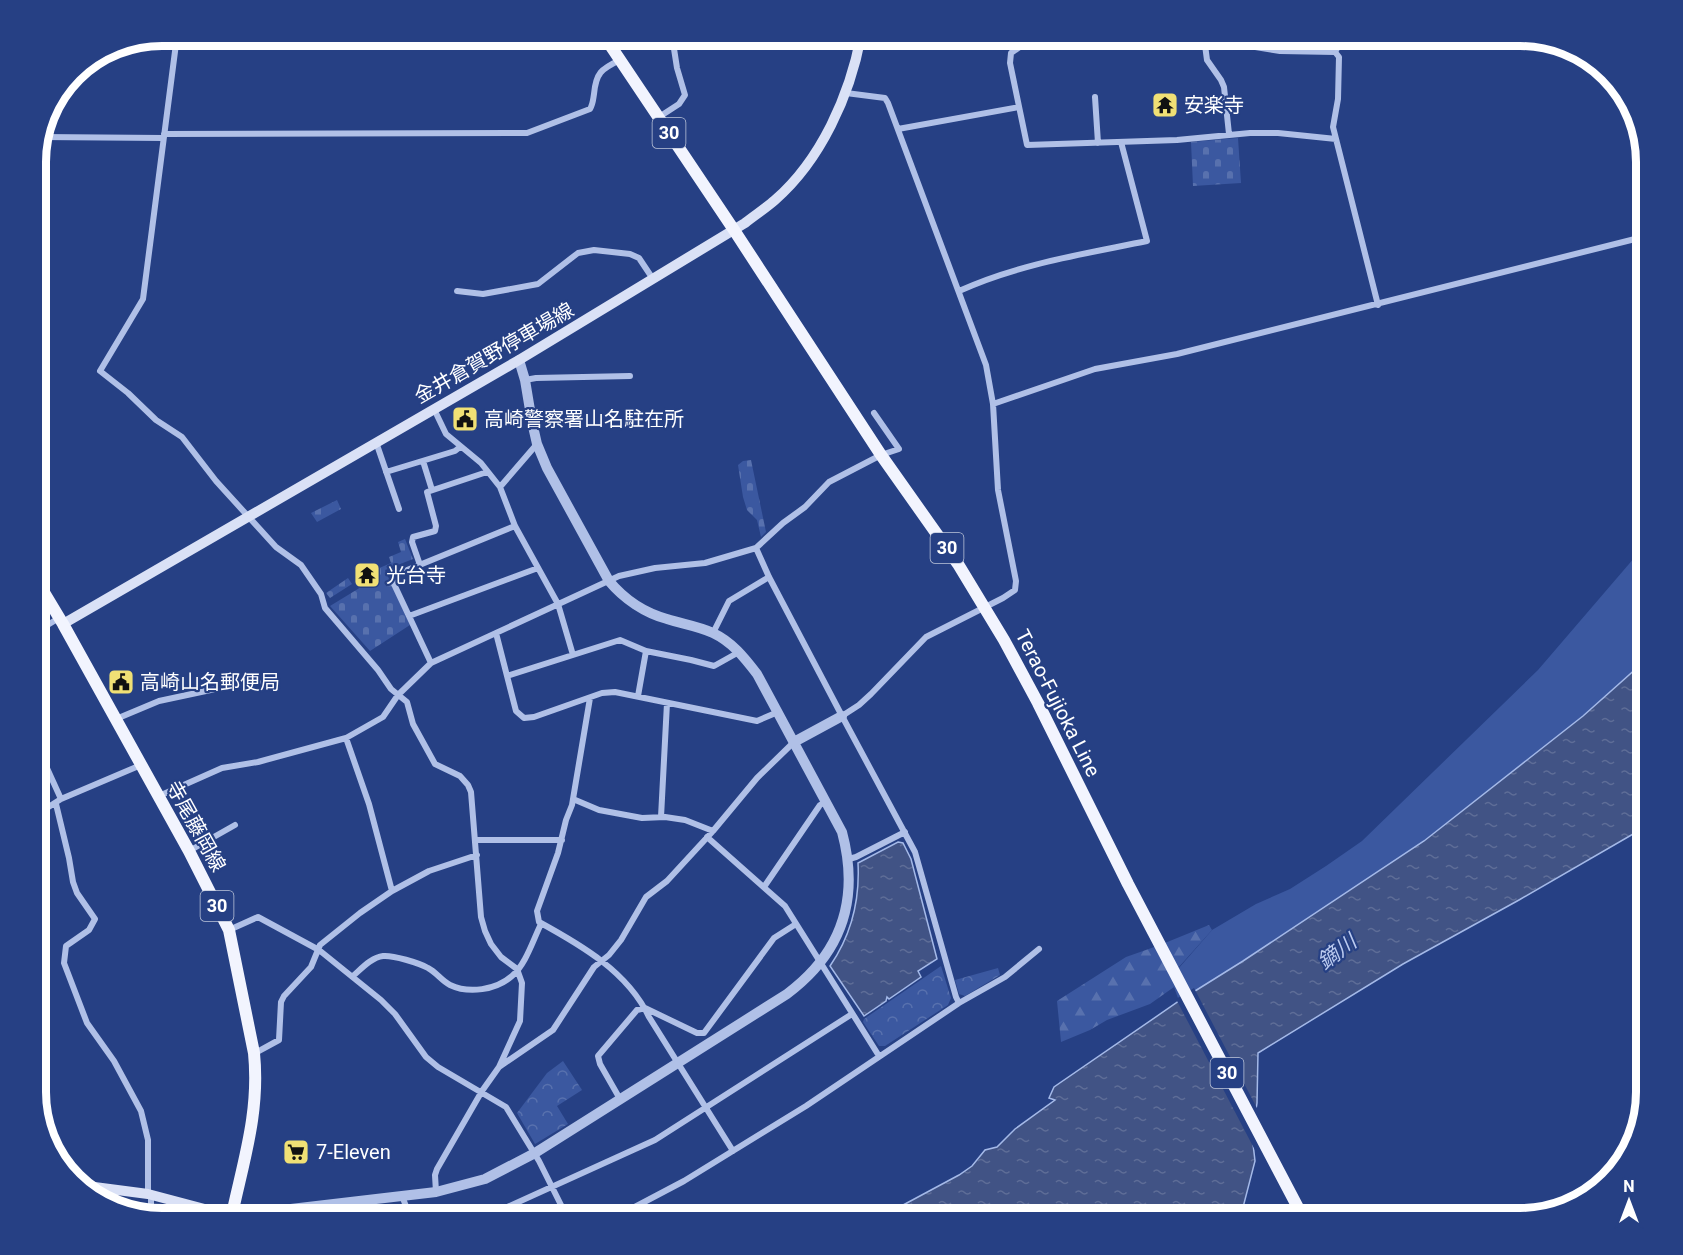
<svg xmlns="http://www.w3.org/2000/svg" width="1683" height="1255" viewBox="0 0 1683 1255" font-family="Roboto,'Noto Sans JP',sans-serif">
  <defs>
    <pattern id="forest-firs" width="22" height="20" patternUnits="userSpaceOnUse" patternTransform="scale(1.5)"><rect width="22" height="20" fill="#3b58a0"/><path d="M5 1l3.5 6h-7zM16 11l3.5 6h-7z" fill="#5871ae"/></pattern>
    <pattern id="cemetery-stones" width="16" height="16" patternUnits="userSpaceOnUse" patternTransform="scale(1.5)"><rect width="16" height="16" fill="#3b58a0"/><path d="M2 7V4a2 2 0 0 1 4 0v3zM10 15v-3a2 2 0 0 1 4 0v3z" fill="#5871ae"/></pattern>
    <pattern id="park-crowns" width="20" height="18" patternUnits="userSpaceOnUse" patternTransform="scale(1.5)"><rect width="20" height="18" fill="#3b58a0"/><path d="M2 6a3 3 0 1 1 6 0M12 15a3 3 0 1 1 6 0" fill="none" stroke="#5871ae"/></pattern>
    <pattern id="water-ripples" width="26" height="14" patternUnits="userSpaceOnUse" patternTransform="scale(1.5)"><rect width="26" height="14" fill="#415385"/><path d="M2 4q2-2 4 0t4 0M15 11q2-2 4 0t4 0" fill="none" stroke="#5e6d97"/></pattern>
  </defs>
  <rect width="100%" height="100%" fill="#264084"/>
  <path fill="#3b58a0" d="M1647 543V659L1583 716 1424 841 1243 961 1179 1001 1174 987 1178 969 1212 930 1256 904 1290 889 1326 866 1362 841 1538 670Z"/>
  <path fill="url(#forest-firs)" d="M1209 925 1212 930 1178 968 1174 987 1150 1004 1107 1020 1090 1030 1061 1042 1057 1001 1126 957 1160 945Z"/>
  <path fill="url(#cemetery-stones)" d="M1238 138 1241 183 1193 186 1191 142Z
    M751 460 766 532 761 537 757 520 747 510 743 497 738 465 743 461Z
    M337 500 341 509 317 522 311 513Z
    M405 539 413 559 385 570 410 625 370 651 330 606 366 584 363 575 391 563 389 557 401 552 398 542Z
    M348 578 352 584 330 598 326 593Z"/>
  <path fill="url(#park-crowns)" d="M941 966 951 998 948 1005 885 1046H879L863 1022 864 1019Z
    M998 968 1000 975 965 996 959 994 955 980Z
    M563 1061 582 1090 557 1106 568 1124 535 1144 517 1113 547 1073Z"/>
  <path fill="url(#water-ripples)" stroke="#a4b9e8" stroke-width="1.5" d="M1647 659V826L1519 900 1403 964 1258 1053 1257 1103 1252 1135 1255 1161 1240 1219H877L959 1175 972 1166 985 1150 997 1147 1015 1129 1055 1100 1049 1098 1054 1087 1179 1001 1243 961 1424 841 1583 716Z
    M898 842 903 843 911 859 937 959 918 971 921 977 889 999 887 997 886 1001 864 1016 830 966C852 934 860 901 858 863Z"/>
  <path fill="#264084" d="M1194 988 1259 1112 1255 1136 1257 1154 1176 999Z"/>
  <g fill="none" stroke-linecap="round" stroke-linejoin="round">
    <path stroke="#b0c0e7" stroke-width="6" d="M177 36 143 299 100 371 128 393 156 420 182 437 216 481 276 547 301 565 321 594 325 608 378 670 391 689 407 702 413 724 435 764 460 776 468 785 471 792 481 917 485 931 491 944 501 957 517 969 522 983 520 1021 499 1067
      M1205 45 1207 60 1221 80 1224 87 1229 134
      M1335 52 1339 57 1338 99 1333 127 1378 305
      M1095 97 1098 143
      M659 117 679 104 685 95 677 68 672 36
      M898 129 1019 107
      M164 134 527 133 590 109C593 104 593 100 594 94 596 73 601 69 620 60
      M41 137 163 138
      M1336 139 1278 133H1250L1177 140 1027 145 1010 63 1011 53 1021 46 1038 41 1243 45 1280 51 1335 52 1344 36
      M457 291 483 294 538 284 578 253 594 250 630 254 639 258 653 279
      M959 291C1018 264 1084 254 1147 241L1121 142
      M525 380 536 378 630 376
      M993 404 1095 369 1177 354 1647 236
      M434 409 446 434 481 463 500 487 515 526 558 604 573 655
      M376 442 399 509
      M423 461 432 490
      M386 472 455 451 460 447
      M500 487 537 444
      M756 548 769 577 842 716 915 852 956 997 959 1003
      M420 565 412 542 413 537 435 531 436 526 427 492 487 472
      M409 616 538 568
      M36 632 59 618
      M496 633 516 711 524 718 534 717 602 693 615 692 757 721 778 712
      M713 633 729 601 769 577
      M431 663 393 582 395 575 515 526
      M507 676 620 640 646 651 691 660 714 666 739 652
      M638 696 646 651
      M590 698 572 805 566 820 558 853 537 911 539 922C581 945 628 972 649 1017L733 1151
      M842 716 859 705 871 694 926 637 1003 598 1015 590 1016 581 998 490 993 404 986 365 888 103 885 98 846 93
      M116 719 159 701 234 685 258 682
      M346 738 369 804 392 891
      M36 744 61 799
      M159 796 222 768 258 762 346 738 383 717 398 695 431 663 619 576 655 568 705 563 756 548 783 523 805 507 829 482 881 455 899 449 874 413
      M573 799 599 810 642 818 665 817 685 820 713 831
      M56 804 69 858 73 882 77 893 95 919 89 930 66 946 64 963 87 1023 114 1061 141 1111 148 1140V1194
      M36 815 61 799 141 765
      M661 817 667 703
      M707 837 785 906 879 1056
      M476 840H562
      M189 851 235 825
      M849 859 856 857 905 832
      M764 887 820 805 827 801
      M229 930 258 917 319 950 381 1000 395 1014 426 1057 438 1067 506 1107 539 1161 568 1219
      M353 976C361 969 372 957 383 956 393 955 419 963 428 968 436 972 442 981 450 985 469 994 496 990 512 976 526 964 533 940 541 924
      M255 1053 279 1040 281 1002 284 996 311 967 320 945 360 913 392 891 429 871 477 855
      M620 1099 600 1064 598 1056 637 1010 645 1008 697 1033H704L774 938 796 924
      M436 1192 435 1175 437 1169 482 1091 499 1067 553 1030 594 967 609 955 621 940 646 897 667 881 713 831 757 778 794 742
      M402 1196 411 1219
      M313 1206 317 1219
      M151 1215V1195
      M481 1219 655 1140 852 1014
      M612 1219 684 1181 806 1106 959 1003 1005 977 1039 949"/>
    <path stroke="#b0c0e7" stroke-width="10" d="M794 742 842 716
      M231 1216 436 1192 485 1179 535 1153 787 994C842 953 860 899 842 832L757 674C744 657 732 642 713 633 698 626 682 624 667 619 645 613 624 599 609 581L547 468 537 444 532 422 525 380 519 360"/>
    <path stroke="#dae1f6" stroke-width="10" d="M63 624 519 360 745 223C755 215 766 208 775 200 821 160 850 95 861 36
      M79 1185 148 1194 231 1216"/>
    <path stroke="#f2f4fe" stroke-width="12" d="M604 36 734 230 881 455 958 564 1004 640 1038 703 1128 884 1304 1219
      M36 579 63 624 189 851 229 930 254 1053C260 1113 243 1162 231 1219"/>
  </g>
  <defs>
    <symbol id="temple-square" viewBox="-11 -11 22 22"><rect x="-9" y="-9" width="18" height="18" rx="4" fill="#f0e075" stroke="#264084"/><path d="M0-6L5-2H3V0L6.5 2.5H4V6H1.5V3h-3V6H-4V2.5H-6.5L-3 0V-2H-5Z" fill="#111"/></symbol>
    <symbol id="civic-square" viewBox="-11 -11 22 22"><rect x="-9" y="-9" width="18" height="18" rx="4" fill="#f0e075" stroke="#264084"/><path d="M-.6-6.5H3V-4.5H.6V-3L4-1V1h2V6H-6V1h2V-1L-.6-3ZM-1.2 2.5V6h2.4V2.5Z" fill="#111"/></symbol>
    <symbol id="supermarket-square" viewBox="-11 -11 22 22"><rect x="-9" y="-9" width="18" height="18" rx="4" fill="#f0e075" stroke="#264084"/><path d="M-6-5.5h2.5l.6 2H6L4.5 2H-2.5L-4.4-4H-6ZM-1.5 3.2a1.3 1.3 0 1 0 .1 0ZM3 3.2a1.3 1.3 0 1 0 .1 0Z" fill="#111"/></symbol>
  </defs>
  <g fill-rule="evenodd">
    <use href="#temple-square" x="1150" y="90" width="30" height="30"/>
    <use href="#civic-square" x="450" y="404" width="30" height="30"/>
    <use href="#temple-square" x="352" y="560" width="30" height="30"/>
    <use href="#civic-square" x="106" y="667" width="30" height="30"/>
    <use href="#supermarket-square" x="281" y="1137" width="30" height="30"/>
  </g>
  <g text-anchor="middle" stroke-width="4.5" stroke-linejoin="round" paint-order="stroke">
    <g fill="#264084" stroke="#bec6da" stroke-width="1.5">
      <rect x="652.5" y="118" width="33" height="30" rx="4.5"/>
      <rect x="930.5" y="533" width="33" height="30" rx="4.5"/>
      <rect x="200.5" y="891" width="33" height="30" rx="4.5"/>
      <rect x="1210.5" y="1058" width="33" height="30" rx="4.5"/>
    </g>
    <g font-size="18" font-weight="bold" fill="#fff">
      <text x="669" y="139">30</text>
      <text x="947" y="554">30</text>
      <text x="217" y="912">30</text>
      <text x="1227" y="1079">30</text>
    </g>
    <g font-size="20" fill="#fff" stroke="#264084" text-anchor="start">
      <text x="1184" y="112">安楽寺</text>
      <text x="484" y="426">高崎警察署山名駐在所</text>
      <text x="386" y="582">光台寺</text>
      <text x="140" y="689">高崎山名郵便局</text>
      <text x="316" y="1159">7-Eleven</text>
    </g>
    <g font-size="20" fill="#fff" stroke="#264084">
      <text transform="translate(494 353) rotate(-30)" y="7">金井倉賀野停車場線</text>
      <text transform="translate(1058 703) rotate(63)" y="7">Terao-Fujioka Line</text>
      <text transform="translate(196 826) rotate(61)" y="7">寺尾藤岡線</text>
    </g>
    <g font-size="21" font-style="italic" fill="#bbcaef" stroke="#264084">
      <text transform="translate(1337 952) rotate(-37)" y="7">鏑川</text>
    </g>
  </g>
  <path d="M0 0H1683V1255H0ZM162 46H1520A116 116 0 0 1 1636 162V1092A116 116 0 0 1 1520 1208H162A116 116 0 0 1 46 1092V162A116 116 0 0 1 162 46Z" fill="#264084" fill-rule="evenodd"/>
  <path fill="none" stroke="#fff" stroke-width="8" d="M162 46H1520A116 116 0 0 1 1636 162V1092A116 116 0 0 1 1520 1208H162A116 116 0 0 1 46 1092V162A116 116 0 0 1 162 46Z"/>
  <g transform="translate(1629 1201)" stroke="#264084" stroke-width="4.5" paint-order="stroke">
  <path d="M0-4.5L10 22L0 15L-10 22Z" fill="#ffffff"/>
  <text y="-9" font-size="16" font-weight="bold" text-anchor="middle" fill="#ffffff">N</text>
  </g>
</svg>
